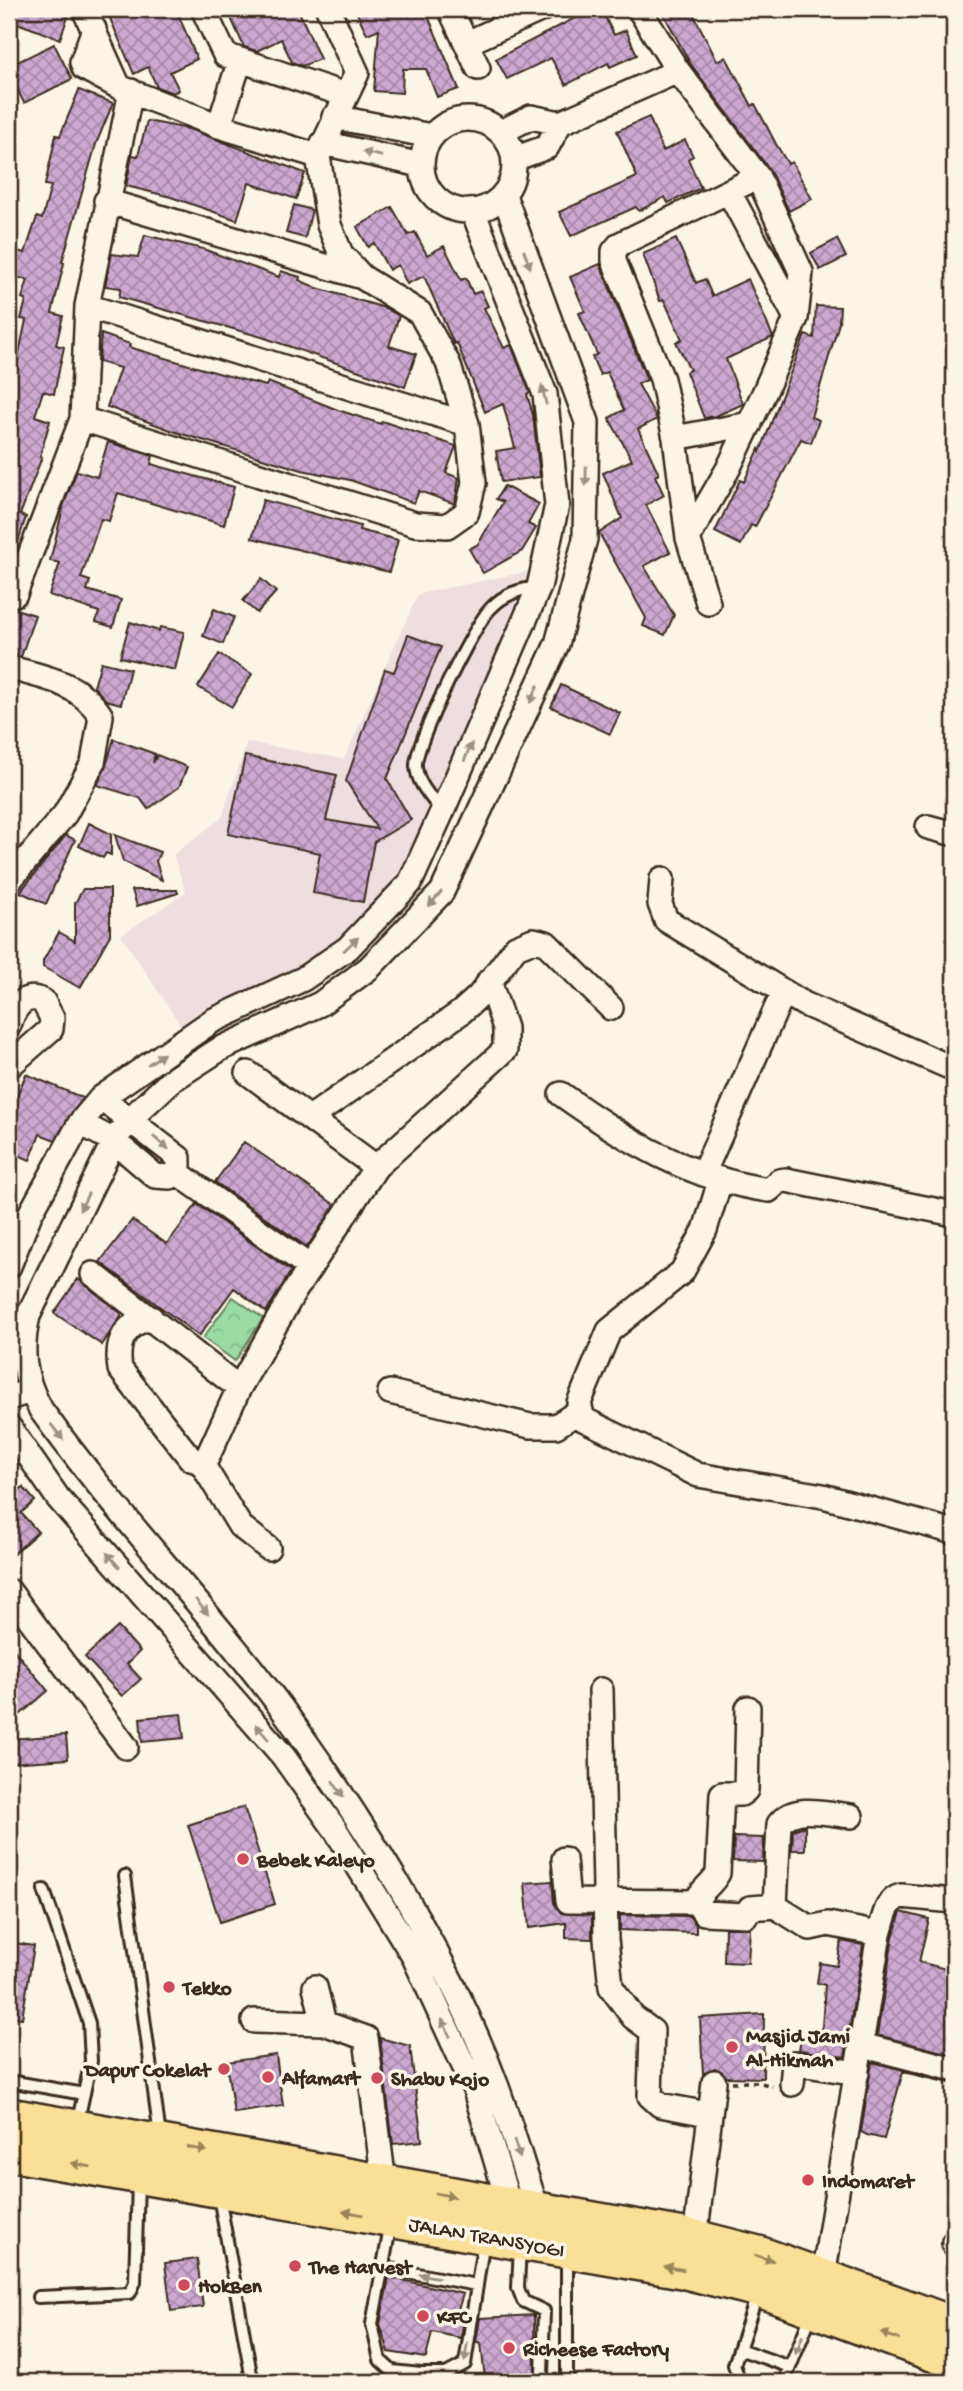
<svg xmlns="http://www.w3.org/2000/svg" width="963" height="2391" viewBox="0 0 963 2391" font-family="'Gochi Hand',sans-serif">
  <defs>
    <pattern id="forest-crowns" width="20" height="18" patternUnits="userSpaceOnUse" patternTransform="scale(1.75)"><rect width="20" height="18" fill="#9adaa4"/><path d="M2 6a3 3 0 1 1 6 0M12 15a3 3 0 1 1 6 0" fill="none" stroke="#86bb8d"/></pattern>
    <pattern id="building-cross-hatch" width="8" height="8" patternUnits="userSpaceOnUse" patternTransform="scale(1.75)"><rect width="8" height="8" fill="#cca8d1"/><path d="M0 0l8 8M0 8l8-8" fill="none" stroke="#a789a9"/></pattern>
  </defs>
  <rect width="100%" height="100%" fill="#fcf5e5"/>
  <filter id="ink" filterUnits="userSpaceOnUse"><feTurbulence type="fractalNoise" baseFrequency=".0143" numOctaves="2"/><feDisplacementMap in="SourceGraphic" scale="14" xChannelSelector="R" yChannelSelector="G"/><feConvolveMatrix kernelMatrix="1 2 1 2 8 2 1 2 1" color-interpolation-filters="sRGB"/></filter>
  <g filter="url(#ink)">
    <path fill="#eededf" d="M535 570 408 881 324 956 181 1026 121 935 186 892 173 855 222 817 247 742 344 759 418 594Z"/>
    <path fill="url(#forest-crowns)" stroke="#6a8261" stroke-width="2" d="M233 1297 263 1318 235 1361 203 1338Z"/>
    <path fill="url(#building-cross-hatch)" stroke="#3b2a1e" stroke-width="2" d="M9 9H70V11L60 39 9 20Z
      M106 9H176L197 59 170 72 179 90 173 93 157 87 148 67 134 74Z
      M227 9H298L320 59 302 66 292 62 281 39 257 51 244 47Z
      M355 9H425L459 89 437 97 426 69H403L402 93 374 91 379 29 367 34Z
      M592 9H601L614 35 626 30 637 55 610 67 608 63 566 85 551 58 507 79 496 59Z
      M661 9H691L717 61 726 57 752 106 755 104 776 144 788 164 792 162 812 199 789 211 769 169 690 63Z
      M54 44 72 79 24 103 9 72V66Z
      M79 90 113 103 96 144 62 262 64 263 52 313 63 316 56 345 64 347 54 394 43 391 35 416 50 421 40 456 42 457 20 515 26 517 12 560 9 559V446L16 427 9 425V400L26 320 21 319 26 300 22 298 28 280 9 275V264L12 250 25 253 37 217 42 219 51 186 45 185 56 135 60 136Z
      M649 117 663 151 685 140 693 156 688 159 701 188 668 203 665 197 639 211 636 207 571 236 559 212 637 177 617 131Z
      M147 121 189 129 305 173 296 199 249 183 237 220 171 197 126 186 132 155 138 156Z
      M294 205 312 210 305 238 286 233Z
      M392 207 408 235 415 232 427 255 444 246 461 280 466 278 473 294 481 291 488 306 484 308 504 348 511 345 530 393 527 394 533 415 540 477 501 482 496 451 515 448 503 404 485 412 457 343 454 344 424 276 407 284 398 265 389 270 374 243 368 247 357 227Z
      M145 235 203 249 279 277 281 271 300 277 299 280 317 288 385 308 399 316 389 346 416 354 405 387 262 337 119 297 121 288 105 286 112 254 138 257Z
      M676 239 696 283 705 279 712 296 748 279 773 337 726 359 743 404 716 416 704 418 686 372 690 370 676 342 682 339 664 300 660 301 643 254Z
      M837 239 846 257 820 270 811 253Z
      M600 264 647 380 638 384 657 419 638 429 659 474 655 476 664 495 646 505 670 552 644 566 674 615 665 635 643 626 646 618 599 533 622 518 603 473 632 460 609 418 624 410 607 372 600 375 592 357 597 354 579 313 585 311 570 277Z
      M816 306 840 307 839 323 811 417 819 420 811 443 801 439 755 527 751 525 741 545 715 532 740 480 744 482 759 449 760 452 805 335 814 338Z
      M101 334 130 344 129 347 189 365 266 386 268 382 338 410 381 424 382 421 456 446 446 473 459 478 455 504 419 491 414 503 350 480 302 470 179 433 107 407 120 368 99 362Z
      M108 442 153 456 151 464 234 487 224 525 118 493 109 521 101 519 81 578 90 581 87 590 121 600 113 627 96 622 99 612 49 595 60 563 50 561 64 504 77 471 97 477Z
      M504 486 539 504 528 524 536 528 522 551 483 573 469 549 478 544 503 502 496 499Z
      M263 500 360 526 359 530 398 540 389 572 252 538Z
      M261 579 276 592 257 613 243 601Z
      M9 607 35 615 21 657 9 654Z
      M214 609 234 617 223 644 203 636Z
      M130 622 159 631 160 627 184 632 175 670 120 657Z
      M408 635 441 647 387 779 411 820 374 842 363 902 313 893 320 853 228 834 245 756 337 775 326 820 377 829 346 781 385 669 394 672Z
      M219 654 252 674 232 707 198 687Z
      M101 662 130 669 121 704 106 700 94 687Z
      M561 685 620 713 610 734 551 707Z
      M114 739 155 754 153 763 157 755 187 767 179 787 148 809 140 798 97 785 105 769Z
      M89 823 111 834V855L106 853 103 858 79 846Z
      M66 835 75 840 46 904 20 892Z
      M115 835 160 852 156 861 162 880 123 861Z
      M83 889H110V935L80 988 43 967V961L59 932 75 941V903Z
      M132 890H177L178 893 137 906Z
      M26 1074 83 1098 55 1140 40 1134 30 1160 9 1151V1115Z
      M244 1142 335 1205 307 1247 215 1182Z
      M197 1204 291 1271 266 1312 234 1288 199 1336 100 1262 132 1220 167 1244Z
      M78 1279 122 1314 102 1345 54 1313Z
      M23 1487 35 1501 21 1513 38 1532 9 1558V1498Z
      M118 1627 140 1651 127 1664 141 1679 122 1696 85 1657Z
      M9 1644 48 1691 9 1724Z
      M181 1714 184 1738 142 1742 140 1718Z
      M66 1735 68 1759 9 1763V1739Z
      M244 1807 275 1904 220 1922 188 1825Z
      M805 1826V1850H792L793 1830Z
      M734 1837 764 1838 763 1862 733 1861Z
      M552 1881 554 1903 561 1913 592 1915V1939L566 1938V1923L529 1928 525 1883Z
      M901 1912 929 1919 919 1962 954 1971V2055L877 2035 893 1937Z
      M620 1915 689 1916 696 1925V1933L620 1930Z
      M725 1928H750L748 1963 724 1962Z
      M841 1941 863 1945 845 2057 799 2050 801 2038 821 2041 825 1985 817 1983 820 1963 837 1966Z
      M9 1942 34 1946 22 2018 9 2016Z
      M764 2014 763 2078 727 2077 715 2068 703 2074 700 2018Z
      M380 2038 410 2046 422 2141 393 2144Z
      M276 2055 283 2106 234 2113 226 2062Z
      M872 2062 954 2083V2084L903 2072 884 2139 867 2135 861 2132Z
      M197 2259 203 2307 171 2311 165 2263Z
      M389 2277 463 2294 458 2310 465 2312 461 2338 432 2332 426 2358 389 2352 380 2324Z
      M534 2315 535 2378 485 2380 481 2343 476 2342 480 2318Z"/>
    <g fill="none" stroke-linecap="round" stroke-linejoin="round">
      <defs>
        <path id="service" d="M442 812C432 798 417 784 416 766 414 746 474 624 491 608 504 594 520 589 539 587
          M125 1876 160 2136
          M44 1890 89 2023 91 2061 77 2125
          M9 2081 84 2094
          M219 2196 251 2374 258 2382
          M391 2223 372 2324 380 2360 392 2371 421 2374H446L465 2364 484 2239
          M520 2245 518 2288 523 2301 544 2311 542 2375
          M381 2267 476 2285
          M38 2297 130 2293 135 2282 138 2181
          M739 2349 790 2367
          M567 2382V2256
          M735 2382 737 2373 734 2365 758 2292
          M784 2382 812 2313"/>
        <path id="minor" d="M84 9 119 87 219 126 318 156
          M203 9 225 55 346 95
          M450 9 478 68
          M639 9 678 71 758 177 801 272 796 318 765 391 728 469 688 538
          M94 29 82 62 84 68 119 87
          M467 43 542 9
          M334 117 431 136
          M422 165a46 46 0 1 1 92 0a46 46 0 1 1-92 0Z
          M219 126 240 60
          M501 132 531 117 560 123 678 71
          M323 143 421 165
          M514 159 547 147 560 123
          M729 192 796 318
          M504 195 587 422 585 539 557 644 442 892 369 968 320 1004 220 1049 172 1080 130 1119 114 1141 28 1316C20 1351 23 1378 41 1410 120 1520 217 1617 296 1728 372 1835 451 1962 497 2087 512 2128 524 2171 538 2212
          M106 201 362 277
          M87 306 467 424
          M82 419 415 524 447 526 467 512 474 483 467 424 448 363 420 313 362 277 341 254 329 225 318 156 357 73 328 9
          M675 438 750 424
          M15 594 82 419 87 306 131 91
          M708 603 688 538 675 438 662 379 614 261V251L620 244 758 177
          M9 668C45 677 80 683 101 716L93 763 65 814 9 881
          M928 827 954 834
          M662 879 660 904 666 920 804 1004 954 1069
          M9 1025C14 1009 23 992 43 1001L52 1018 51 1029 9 1066
          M248 1073 376 1167
          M561 1094C625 1140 690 1179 769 1190L779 1181 786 1180 954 1214
          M101 1098 179 1158V1174
          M310 1118 460 1013 479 996 516 947 533 940 546 943 611 1008
          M80 1123 114 1141 155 1176 170 1177 179 1174
          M179 1174 310 1267
          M703 1174 783 993
          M720 1181 705 1230 682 1272 609 1331 579 1403 583 1419 698 1475 823 1496 954 1532
          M9 1266 30 1214 80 1123 101 1098 212 1021 303 979 348 948 410 883 442 812 539 587 557 505 545 394 473 211
          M93 1274 239 1388
          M151 1318C123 1324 116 1343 120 1369L191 1459 201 1462 240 1526 268 1548
          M390 1392 530 1426H556L578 1412
          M9 1398 30 1391
          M9 1427 58 1498 283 1756 335 1829 414 1957 475 2090 510 2208
          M201 1462 207 1458 239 1388 294 1292 376 1167 505 1050V1028L489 981
          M9 1591 126 1747
          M601 1690 606 1939 611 1987 633 2017 652 2031 650 2096 660 2105 708 2114
          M564 1859 568 1901 696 1902
          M696 1902C701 1889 712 1885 718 1873L722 1794H741L746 1790 748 1708
          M696 1902 704 1913 746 1915 750 1908 775 1906
          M775 1906 779 1824C796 1803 827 1814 851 1816
          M775 1906 810 1928 828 1924 879 1934
          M315 1987 324 2023
          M254 2021 324 2023 366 2038 384 2184
          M861 2045 954 2069
          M792 2084 794 2063 857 2073
          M695 2239 714 2082
          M954 2245V2242
          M823 2277 879 1934C884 1920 885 1900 901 1896L954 1901"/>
        <path id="trunk" d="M9 2117 695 2239 758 2255 954 2326
          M9 2152 682 2269 759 2288 954 2360"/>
      </defs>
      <use href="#service" stroke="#3b2a1e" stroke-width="16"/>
      <use href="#minor" stroke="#3b2a1e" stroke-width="28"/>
      <use href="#trunk" stroke="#3b2a1e" stroke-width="42"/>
      <path stroke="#3b2a1e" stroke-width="3.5" stroke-dasharray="5 5" stroke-linecap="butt" d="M732 2082H758L772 2086"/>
      <use href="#service" stroke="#fcf5e5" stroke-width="10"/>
      <use href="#minor" stroke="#fcf5e5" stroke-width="23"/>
      <use href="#trunk" stroke="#fadf96" stroke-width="37"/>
    </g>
    <defs><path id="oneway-solid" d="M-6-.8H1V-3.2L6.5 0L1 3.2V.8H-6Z" transform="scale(1.75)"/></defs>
    <g fill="#9c9082">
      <use href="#oneway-solid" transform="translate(372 154) rotate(-167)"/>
      <use href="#oneway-solid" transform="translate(527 259) rotate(70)"/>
      <use href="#oneway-solid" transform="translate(544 395) rotate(-103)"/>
      <use href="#oneway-solid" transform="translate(586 476) rotate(91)"/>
      <use href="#oneway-solid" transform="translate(534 694) rotate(115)"/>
      <use href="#oneway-solid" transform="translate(468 752) rotate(-67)"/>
      <use href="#oneway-solid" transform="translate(435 899) rotate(131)"/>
      <use href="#oneway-solid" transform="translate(351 944) rotate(-43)"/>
      <use href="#oneway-solid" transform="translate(156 1059) rotate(-34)"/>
      <use href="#oneway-solid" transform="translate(161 1143) rotate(39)"/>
      <use href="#oneway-solid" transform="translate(84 1202) rotate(116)"/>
      <use href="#oneway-solid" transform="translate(57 1432) rotate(52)"/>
      <use href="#oneway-solid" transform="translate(113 1560) rotate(-131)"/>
      <use href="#oneway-solid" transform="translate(202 1607) rotate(50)"/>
      <use href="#oneway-solid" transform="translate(262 1732) rotate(-130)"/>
      <use href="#oneway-solid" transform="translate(338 1789) rotate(56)"/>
      <use href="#oneway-solid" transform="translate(446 2028) rotate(-115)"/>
      <use href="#oneway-solid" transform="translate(517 2149) rotate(72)"/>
      <use href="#oneway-solid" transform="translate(429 2276) rotate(-170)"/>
      <use href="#oneway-solid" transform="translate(799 2345) rotate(111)"/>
      <use href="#oneway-solid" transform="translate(466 2352) rotate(99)"/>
    </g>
    <g fill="#9a845a">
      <use href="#oneway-solid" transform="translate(197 2149) rotate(10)"/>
      <use href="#oneway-solid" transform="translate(81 2165) rotate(-170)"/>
      <use href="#oneway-solid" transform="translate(445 2195) rotate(11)"/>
      <use href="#oneway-solid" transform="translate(353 2213) rotate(-170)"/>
      <use href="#oneway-solid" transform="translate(764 2258) rotate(18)"/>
      <use href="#oneway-solid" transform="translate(674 2268) rotate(-170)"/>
      <use href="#oneway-solid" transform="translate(890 2336) rotate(-159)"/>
    </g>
  </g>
  <g fill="#d1495b" stroke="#fcf5e5" stroke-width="2.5">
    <circle cx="243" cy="1859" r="7"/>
    <circle cx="169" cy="1987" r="7"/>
    <circle cx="732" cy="2047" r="7"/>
    <circle cx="224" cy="2069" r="7"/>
    <circle cx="268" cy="2077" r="7"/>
    <circle cx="377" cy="2078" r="7"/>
    <circle cx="808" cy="2180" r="7"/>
    <circle cx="295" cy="2266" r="7"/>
    <circle cx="184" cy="2285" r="7"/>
    <circle cx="423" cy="2316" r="7"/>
    <circle cx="509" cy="2348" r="7"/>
  </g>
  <g text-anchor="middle" stroke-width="7" stroke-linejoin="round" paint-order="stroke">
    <g font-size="21" font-weight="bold" fill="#3b2a1e" stroke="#fcf5e5" text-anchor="start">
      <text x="257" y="1866">Bebek Kaleyo</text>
      <text x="183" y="1994">Tekko</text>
      <text x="746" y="2042">Masjid Jami<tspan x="746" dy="24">Al-Hikmah</tspan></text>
      <text x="210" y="2076" text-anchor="end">Dapur Cokelat</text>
      <text x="282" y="2084">Alfamart</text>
      <text x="391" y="2085">Shabu Kojo</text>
      <text x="822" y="2187">Indomaret</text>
      <text x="309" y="2273">The Harvest</text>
      <text x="198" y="2292">HokBen</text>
      <text x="437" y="2323">KFC</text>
      <text x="523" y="2355">Richeese Factory</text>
    </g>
    <g font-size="21" fill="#3b2a1e" stroke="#fcf5e5">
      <text transform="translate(487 2236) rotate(10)" y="7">JALAN TRANSYOGI</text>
    </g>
  </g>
  <rect width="963" height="2391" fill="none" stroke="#fcf5e5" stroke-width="35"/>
  <rect x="18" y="18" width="928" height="2356" fill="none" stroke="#3b2a1e" stroke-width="2.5" filter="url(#ink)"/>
</svg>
